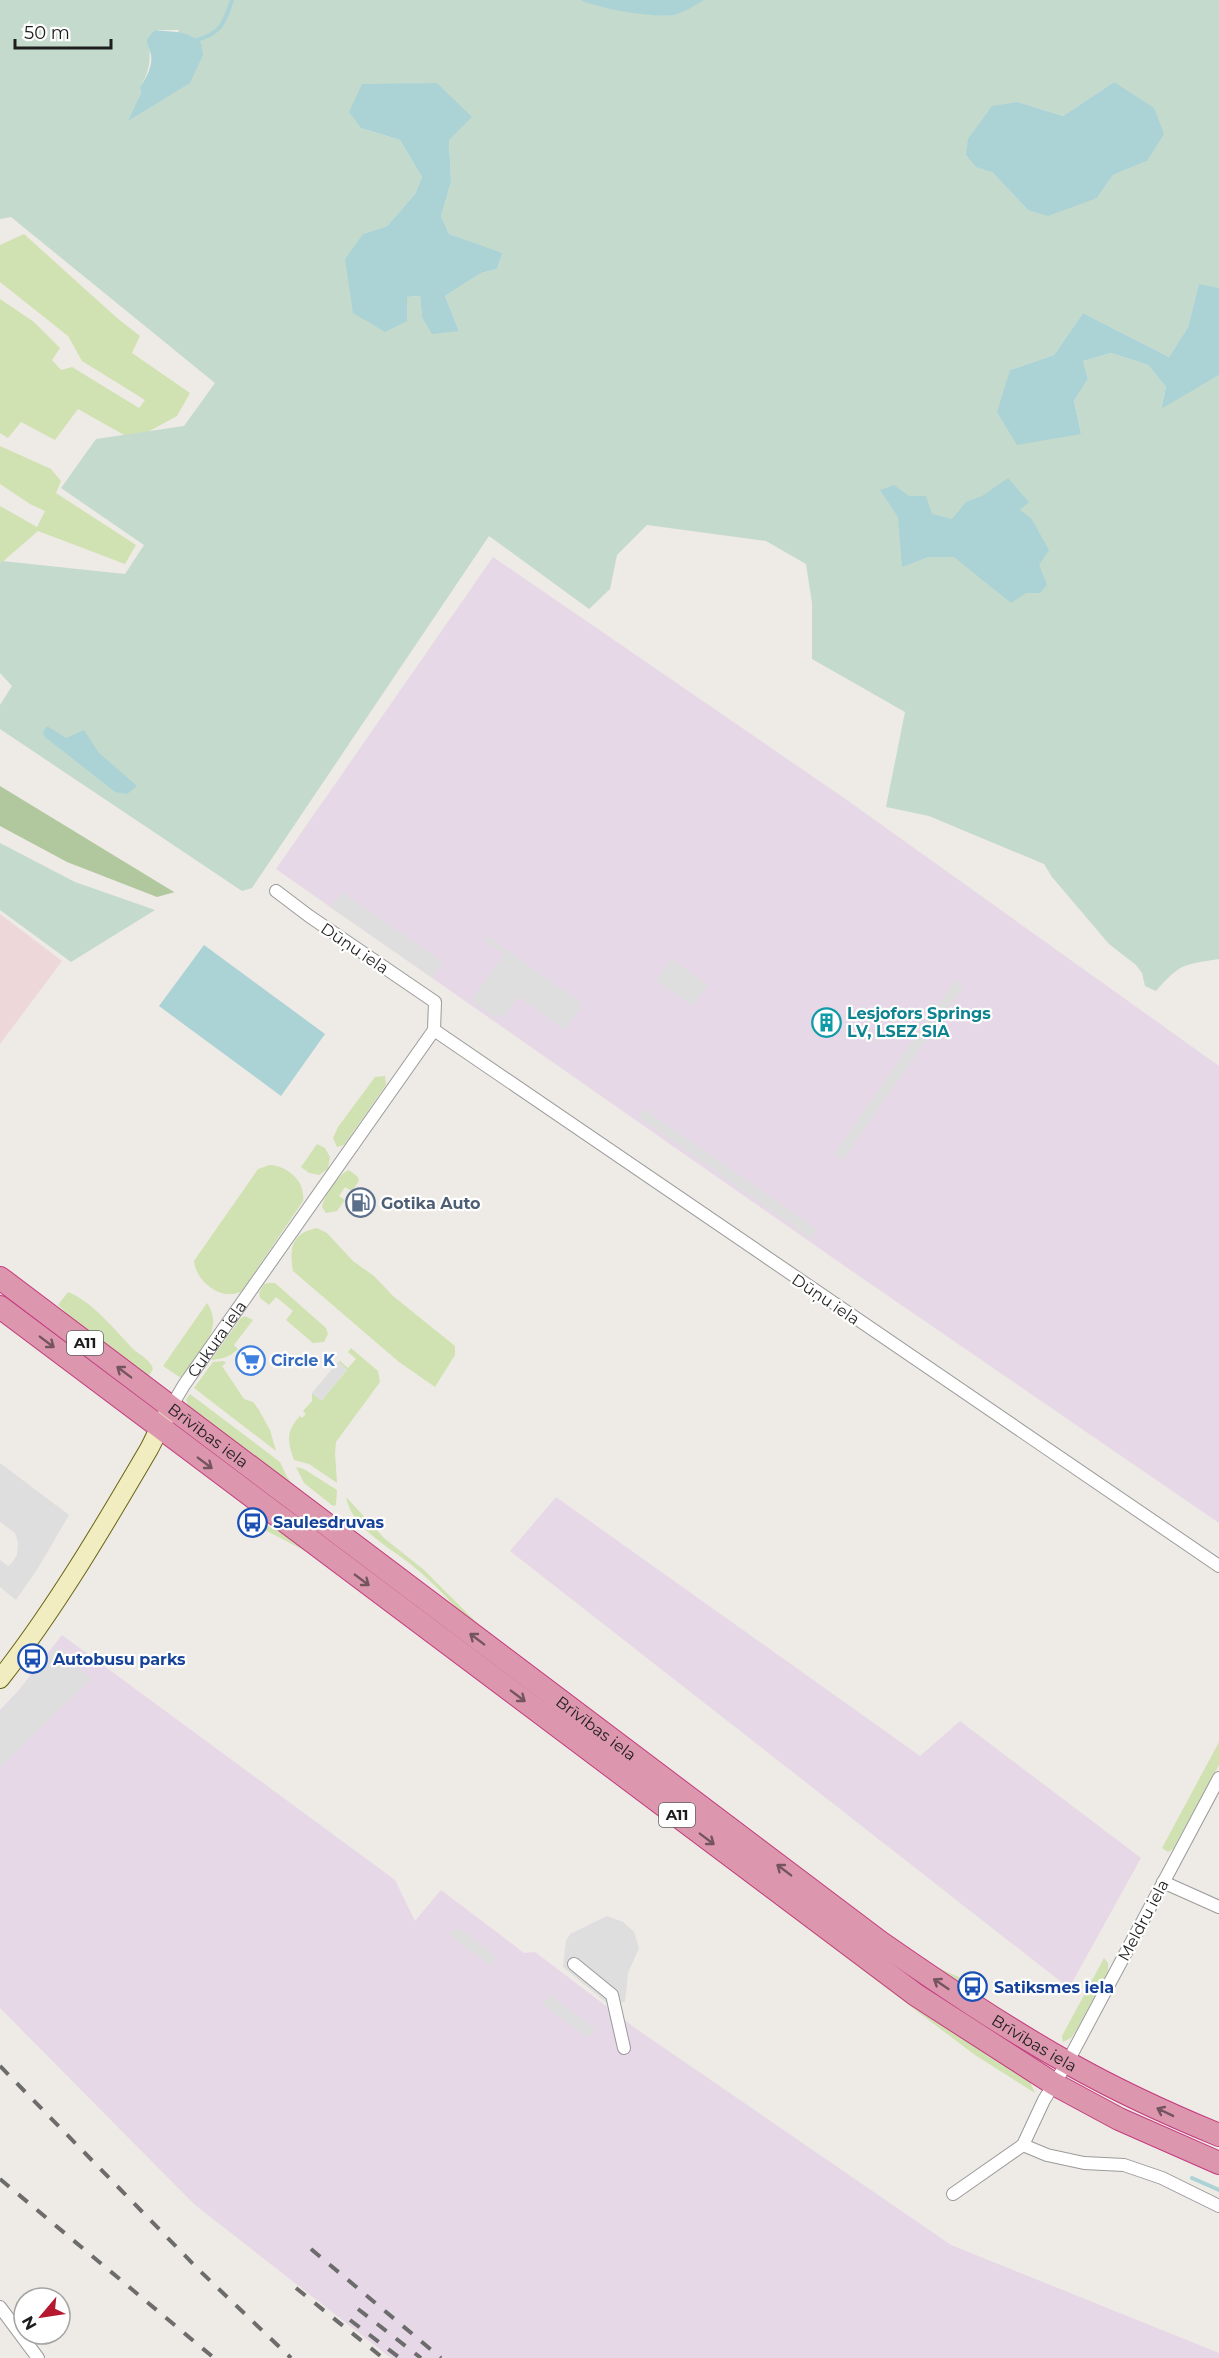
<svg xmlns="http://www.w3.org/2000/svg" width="1219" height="2358" viewBox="0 0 1219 2358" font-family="Montserrat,sans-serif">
  <rect width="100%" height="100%" fill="#eeeae5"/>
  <path fill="#edd7d9" d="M0 914 62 961 0 1044Z"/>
  <path fill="#e6d8e6" d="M493 557 844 798 1219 1066V1523L859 1276 276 869Z
    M556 1497 920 1756 960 1721 1141 1858 1069 1988 510 1551Z
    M62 1635 395 1880 415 1921 441 1890 524 1953 535 1952 635 2028 951 2245 1219 2353V2358H391L195 2205 0 2008V1710L18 1691Z"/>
  <path fill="#d0e2b2" d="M24 234 117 318 140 336 132 353 190 393 177 416 133 440 78 409 55 440 21 422 8 438 0 433V299L34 322 60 348 52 360 61 370 72 367 139 408 145 400 82 361 68 336 0 282V245Z
    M0 446 51 469 61 481 56 493 136 545 125 564 38 531 0 564V506L37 527 45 511 30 504 0 484Z
    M385 1076 386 1085 344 1145 337 1147 333 1138 338 1127 375 1077Z
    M317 1144 325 1148 330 1157 328 1169 319 1175 309 1173 301 1167Z
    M270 1165C288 1166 306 1182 303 1201L242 1291C222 1302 196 1282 194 1261L258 1169Z
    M349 1170 358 1177 359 1181 352 1191 345 1187 339 1196 345 1200 337 1211 326 1213 322 1207C324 1196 338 1174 349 1170Z
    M317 1228 327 1233 353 1261 374 1276 393 1296 455 1346V1355L435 1387 399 1362 293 1271C289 1248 292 1233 317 1228Z
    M269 1283H275L326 1328 328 1334 324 1342 313 1343 286 1320 293 1311 276 1297 269 1305 260 1298 259 1293 264 1284Z
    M68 1292C93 1302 115 1330 133 1349 140 1355 151 1360 153 1369L147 1379 100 1345 58 1305Z
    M207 1303C226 1329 196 1357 181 1378L163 1366Z
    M245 1316 253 1320 234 1345 238 1349C230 1357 222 1359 211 1360L241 1318Z
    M351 1348 378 1371 380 1382 336 1442 335 1453 337 1483 309 1464 294 1460C287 1441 286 1431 300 1416L302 1418 306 1414 303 1411 312 1401V1393L322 1400 347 1370 338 1362 340 1361 348 1368 356 1359 348 1352Z
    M224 1361 226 1363 222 1366 244 1399 253 1402 259 1410 270 1430 276 1451 194 1388 213 1362Z
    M190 1394 280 1462 287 1477 294 1486 188 1406 186 1399Z
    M296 1467 304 1469 337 1490 336 1505 333 1506 304 1483Z
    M346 1497 384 1538 424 1570 488 1634 877 1927 932 1965 972 1983 970 1987 942 1975 472 1625C455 1607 439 1588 420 1572 395 1549 353 1532 346 1497Z
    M267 1526 293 1538 1029 2080 1035 2093 975 2055 313 1555 265 1530Z
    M1219 1742V1765L1173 1849 1168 1852 1162 1848Z
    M1104 1958 1108 1963V1971L1076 2031 1071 2038 1063 2042 1062 2036Z"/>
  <path fill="#b1c89f" d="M0 786 174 892H175L157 897 67 862 0 826Z"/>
  <path fill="#c4dacd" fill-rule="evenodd" d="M0 0H1219V288L1199 285 1188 327 1169 357 1083 313 1054 355 1010 370 1081 434 1074 401 1088 379 1083 361 1111 353 1148 365 1166 387 1161 408 1219 375V959C1182 965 1181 963 1156 991L1145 986 1142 973 1136 965 1109 944 1052 877 1044 864 929 816 886 807 905 712 812 659V603L806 564 766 541 647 525 617 555 610 589 589 609 489 536 252 888 242 891 0 729V705L12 686 0 673V564L2 561 125 574 144 545 61 488 96 439 184 426 215 383 11 217 0 219ZM155 30H179L129 120 141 93 140 87C151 70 151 56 148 37ZM1114 82 1147 161 1113 175 1097 198 1028 210 992 172 1018 102 1063 116ZM361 128 449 140 451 182 441 216 449 234 501 254 497 269 481 273 445 296 459 331 422 317 420 296 407 297 363 234 387 226 415 194 422 177 400 140Z
    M0 843 75 882 155 910 71 962 0 910Z"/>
  <path fill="#dedede" d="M341 892 443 962 433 978 330 907Z
    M487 936 583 1004 565 1030 518 997 503 1019 498 1015 495 1018 471 1000 504 954 484 940Z
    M671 959 708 985 693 1006 656 981Z
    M955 980 964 986 843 1160 834 1154Z
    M644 1109 817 1229 811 1239 638 1117Z
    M338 1362 347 1370 321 1401 312 1393Z
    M0 1463 69 1515 38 1568 16 1600 0 1587V1560L8 1566 11 1564 17 1555 18 1542 15 1533 0 1522Z
    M56 1647 91 1679 0 1767V1713Z
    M607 1916 623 1922 634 1932 639 1948 628 1973 625 2002 607 2003 563 1967 566 1941 570 1934Z
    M460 1929 497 1957 491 1966 449 1935 452 1930Z
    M550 1995 595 2029 588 2038 542 2004Z"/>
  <path fill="#abd3d6" d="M581 0H704C695 5 683 13 674 15 653 18 599 9 581 0Z
    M155 30C175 33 185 29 201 43L203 55 190 83 128 121 141 93 140 87C146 78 153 67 151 55 148 41 142 42 155 30Z
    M1114 82 1154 108 1164 134 1147 161 1113 175 1097 198 1048 216 1028 210 992 172 976 167 966 155 968 139 992 106 1018 102 1063 116Z
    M437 83 472 117 449 140 451 182 441 216 449 234 502 253 497 269 481 273 445 296 459 331 432 334 422 317 420 296 407 297V321L385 332 353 313 345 259 363 234 387 226 415 194 422 177 400 140 361 128 349 112 362 84Z
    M1199 284 1219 288V375L1161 409 1166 387 1148 365 1111 353 1083 361 1088 379 1074 401 1081 434 1017 445 997 412 1010 370 1054 355 1083 313 1169 357 1188 327Z
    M1008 478 1029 502 1020 510 1031 518 1049 550 1039 565 1047 585 1040 593H1026L1011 603 954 557H928L902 567 898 517 880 490 894 485 909 496H926L932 514 952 519 966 502 982 496Z
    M47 726 66 738 84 730 99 753 137 786 127 794 115 792 45 737 43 732Z
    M204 945 325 1034 281 1096 159 1006Z"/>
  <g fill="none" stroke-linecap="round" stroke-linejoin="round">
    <path stroke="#abd3d6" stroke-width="4" d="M197 40C222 33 224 23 232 0
      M1192 2178 1219 2190"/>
    <defs>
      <g id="street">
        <path d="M434 1030 1219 1566"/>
        <path id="s1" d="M171 1407 184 1385 434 1030 435 1002 309 916 276 891"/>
        <path d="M1163 1882 1219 1907"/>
        <path d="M574 1964 612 1995 624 2048"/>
        <path d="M1023 2145 1047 2155 1084 2163 1124 2165 1162 2178 1219 2206"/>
        <path d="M953 2194 1023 2145 1044 2100 1067 2063 1219 1778"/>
        <path d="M0 2307 38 2358"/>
      </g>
      <path id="secondary" d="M0 1679C55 1609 104 1526 149 1449 155 1438 159 1427 166 1416"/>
      <g id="highway">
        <path id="s2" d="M0 1278 880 1942C942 1985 1004 2027 1070 2064 1118 2091 1168 2114 1219 2135"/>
        <path d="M0 1307 916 1995 1054 2084 1119 2119 1219 2163"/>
      </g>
    </defs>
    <use href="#street" stroke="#9b9b9b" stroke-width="14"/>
    <use href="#secondary" stroke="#686412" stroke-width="20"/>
    <use href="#highway" stroke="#c43a7e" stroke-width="24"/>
    <use href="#street" stroke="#fff" stroke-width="12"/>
    <use href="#secondary" stroke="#f2edc0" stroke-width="18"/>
    <use href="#highway" stroke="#dc97ae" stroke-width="22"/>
    <path stroke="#6c6c6c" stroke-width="4" stroke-dasharray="12 12" stroke-linecap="butt" d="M0 2066 200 2271 291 2358
      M0 2179 214 2358
      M311 2249 441 2358
      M296 2288 383 2358
      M358 2309 421 2358
      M350 2320 400 2358"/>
  </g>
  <defs><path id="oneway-shaft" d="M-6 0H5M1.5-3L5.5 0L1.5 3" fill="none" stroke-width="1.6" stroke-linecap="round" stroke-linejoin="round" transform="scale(1.5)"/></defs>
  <g stroke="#73545f">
    <use href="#oneway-shaft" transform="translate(47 1342) rotate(37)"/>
    <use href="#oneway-shaft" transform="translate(124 1372) rotate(-143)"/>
    <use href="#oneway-shaft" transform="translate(205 1463) rotate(37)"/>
    <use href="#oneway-shaft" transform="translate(362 1580) rotate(37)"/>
    <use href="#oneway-shaft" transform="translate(477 1639) rotate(-143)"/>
    <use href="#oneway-shaft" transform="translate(518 1696) rotate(37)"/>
    <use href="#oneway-shaft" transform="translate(707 1839) rotate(37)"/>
    <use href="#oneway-shaft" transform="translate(784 1870) rotate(-143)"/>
    <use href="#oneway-shaft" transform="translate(941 1984) rotate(-146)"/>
    <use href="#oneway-shaft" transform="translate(1165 2112) rotate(-154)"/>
  </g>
  <defs>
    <symbol id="building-ring" viewBox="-11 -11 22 22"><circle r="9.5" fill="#fff" stroke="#0f9aa8" stroke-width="1.5"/><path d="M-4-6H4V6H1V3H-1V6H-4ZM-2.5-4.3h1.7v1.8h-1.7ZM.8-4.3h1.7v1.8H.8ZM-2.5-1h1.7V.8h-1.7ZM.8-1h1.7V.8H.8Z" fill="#0f9aa8"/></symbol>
    <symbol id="fuel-ring" viewBox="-11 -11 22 22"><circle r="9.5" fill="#fff" stroke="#5c6f8a" stroke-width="1.5"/><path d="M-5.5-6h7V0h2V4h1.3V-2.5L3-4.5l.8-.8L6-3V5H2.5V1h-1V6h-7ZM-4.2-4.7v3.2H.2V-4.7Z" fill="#5c6f8a"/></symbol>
    <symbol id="supermarket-ring" viewBox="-11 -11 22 22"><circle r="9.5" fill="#fff" stroke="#3f7fe0" stroke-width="1.5"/><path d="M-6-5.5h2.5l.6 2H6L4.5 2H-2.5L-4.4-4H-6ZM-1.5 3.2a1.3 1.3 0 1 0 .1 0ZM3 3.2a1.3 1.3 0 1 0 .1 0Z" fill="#3f7fe0"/></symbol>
    <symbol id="bus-ring" viewBox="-11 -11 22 22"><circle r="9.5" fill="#fff" stroke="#1a4fb4" stroke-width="1.5"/><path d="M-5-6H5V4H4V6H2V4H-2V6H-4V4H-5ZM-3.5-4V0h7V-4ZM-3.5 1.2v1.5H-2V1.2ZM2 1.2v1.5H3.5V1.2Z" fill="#1a4fb4"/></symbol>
  </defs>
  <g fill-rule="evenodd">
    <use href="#building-ring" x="810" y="1006" width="33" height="33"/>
    <use href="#fuel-ring" x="344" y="1186" width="33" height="33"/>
    <use href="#supermarket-ring" x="234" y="1344" width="33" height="33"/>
    <use href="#bus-ring" x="236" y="1506" width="33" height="33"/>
    <use href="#bus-ring" x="16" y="1642" width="33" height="33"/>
    <use href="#bus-ring" x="956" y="1970" width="33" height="33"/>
  </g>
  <g text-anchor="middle" stroke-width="4.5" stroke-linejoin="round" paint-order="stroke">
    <g fill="#fff" stroke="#626262" stroke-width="1.5">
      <rect x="67" y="1331" width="36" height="24" rx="4.5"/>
      <rect x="659" y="1803" width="36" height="24" rx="4.5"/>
    </g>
    <g font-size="15" font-weight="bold" fill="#1e1e1e">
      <text x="85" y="1348">A11</text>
      <text x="677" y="1820">A11</text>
    </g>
    <g font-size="16" fill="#1e1e1e" stroke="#fff">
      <text transform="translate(355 948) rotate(34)" y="6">Dūņu iela</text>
      <text transform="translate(826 1299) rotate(34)" y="6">Dūņu iela</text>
      <text dy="6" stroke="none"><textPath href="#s1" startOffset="82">Cukura iela</textPath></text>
      <text dy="6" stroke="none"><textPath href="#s2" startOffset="261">Brīvības iela</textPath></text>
      <text dy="6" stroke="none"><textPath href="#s2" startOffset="747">Brīvības iela</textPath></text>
      <text transform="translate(1143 1920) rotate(-62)" y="6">Meldru iela</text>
      <text dy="6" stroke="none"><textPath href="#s2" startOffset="1287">Brīvības iela</textPath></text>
    </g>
    <g font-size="16" font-weight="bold" fill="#0d838f" stroke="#fff" text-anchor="start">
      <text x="847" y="1019">Lesjofors Springs<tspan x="847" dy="18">LV, LSEZ SIA</tspan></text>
    </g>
    <g font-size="16" font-weight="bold" fill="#4e5e75" stroke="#fff" text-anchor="start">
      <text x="381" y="1209">Gotika Auto</text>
    </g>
    <g font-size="16" font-weight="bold" fill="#366cbe" stroke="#fff" text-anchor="start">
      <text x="271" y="1366">Circle K</text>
    </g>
    <g font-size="16" font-weight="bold" fill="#164399" stroke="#fff" text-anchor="start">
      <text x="273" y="1528">Saulesdruvas</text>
      <text x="53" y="1665">Autobusu parks</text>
      <text x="994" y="1993">Satiksmes iela</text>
    </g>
  </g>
  <g transform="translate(42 2316) rotate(241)"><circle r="28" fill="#ffffff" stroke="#a5a5a5" stroke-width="1.5"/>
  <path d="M0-4.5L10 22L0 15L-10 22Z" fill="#b41930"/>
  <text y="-9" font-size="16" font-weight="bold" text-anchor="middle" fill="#1e1e1e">N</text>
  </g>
  <path d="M15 39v9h96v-9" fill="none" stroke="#1e1e1e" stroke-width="3"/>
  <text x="24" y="39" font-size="18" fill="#1e1e1e" stroke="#ffffff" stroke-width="4.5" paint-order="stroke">50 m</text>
</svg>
